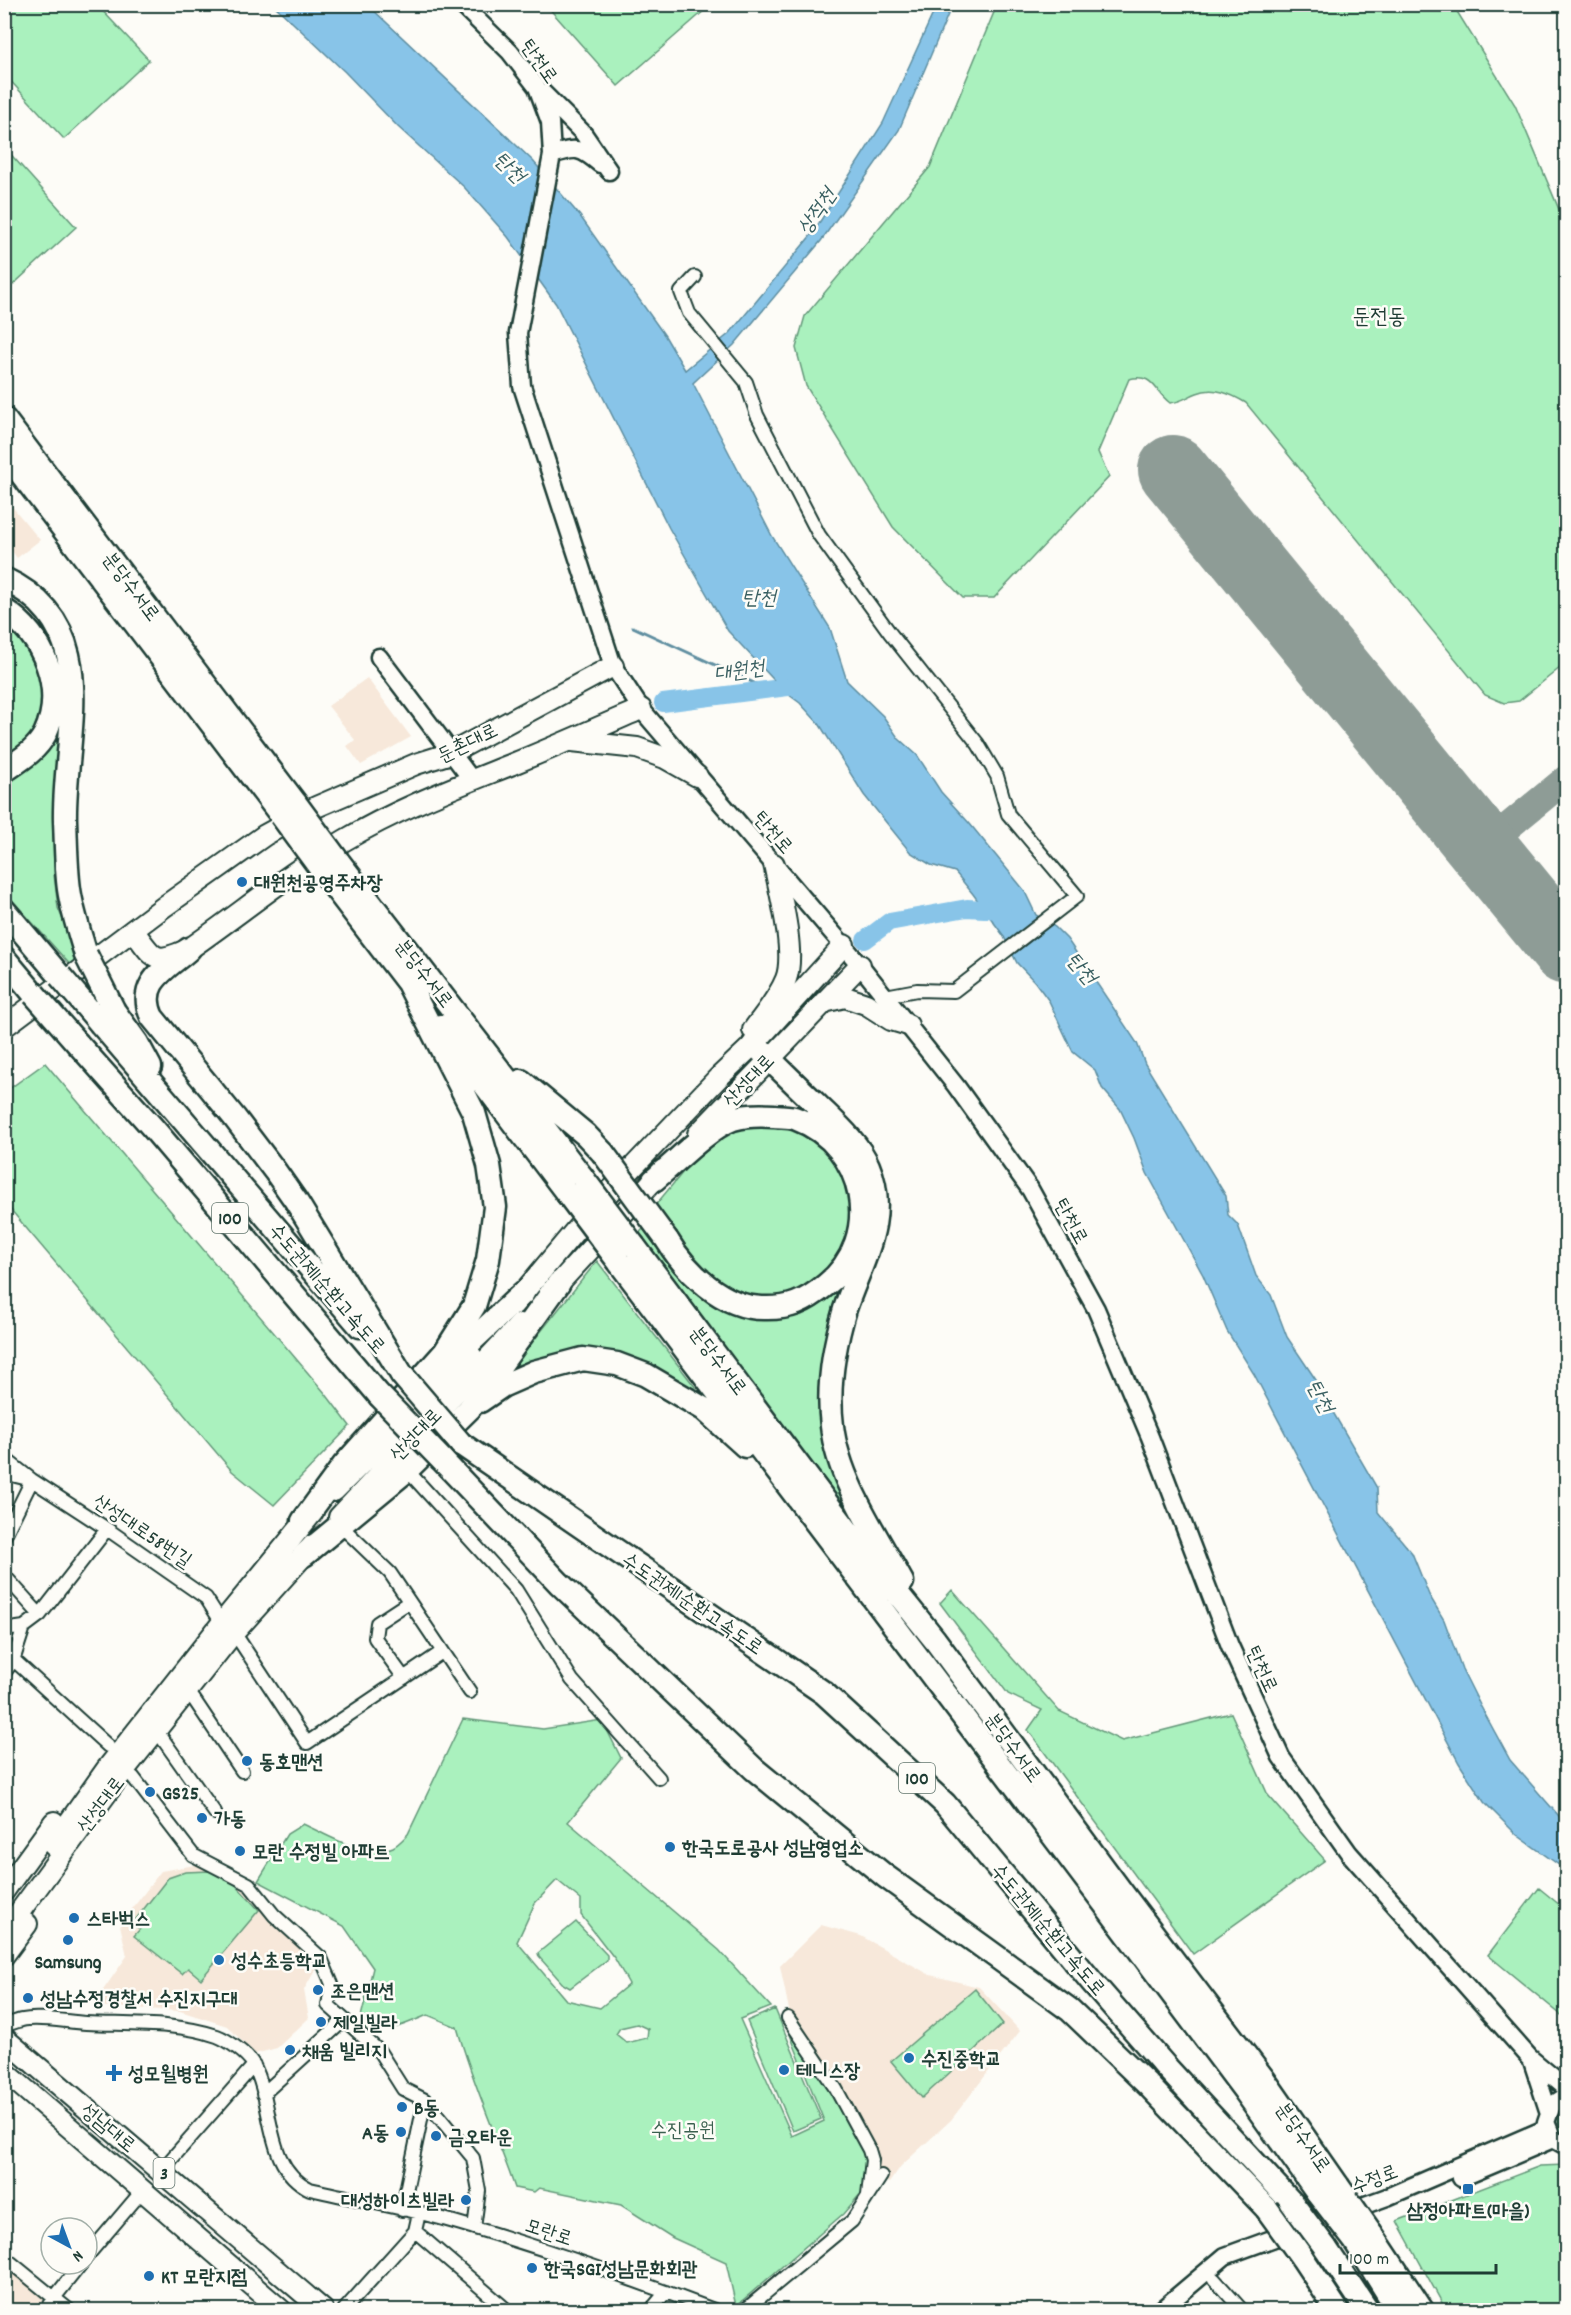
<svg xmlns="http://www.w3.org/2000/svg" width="1571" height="2315" viewBox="0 0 1571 2315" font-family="Dekko,'Poor Story',sans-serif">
  <rect width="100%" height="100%" fill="#fdfcf7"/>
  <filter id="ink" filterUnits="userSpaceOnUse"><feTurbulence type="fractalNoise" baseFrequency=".0167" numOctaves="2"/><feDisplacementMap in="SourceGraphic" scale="12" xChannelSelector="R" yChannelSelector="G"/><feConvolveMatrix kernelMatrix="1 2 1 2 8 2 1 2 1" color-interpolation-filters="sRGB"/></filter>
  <g filter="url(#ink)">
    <path fill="#f7e8da" d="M5 498 40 540 17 558 5 542Z
      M367 678 411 737 361 765 347 746 355 740 328 706Z
      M201 1864 245 1884 270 1918 318 1965 304 1990 309 2018 277 2048 255 2054 227 2026 180 2011 92 2006 127 1956 120 1925 161 1871Z
      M821 1925 861 1936 930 1975 979 1987 1020 2031 951 2120 901 2166 889 2183 874 2176 867 2131 789 2010 780 1966Z
      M4 2264 45 2298 38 2310H5Z"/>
    <path fill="#aaf1be" stroke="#649779" stroke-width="1.5" fill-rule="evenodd" d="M5 4 97 5 149 60 64 139 5 75Z
      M701 5 705 10 618 86 546 5Z
      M997 5H1453L1515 105 1566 226V663L1519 701 1504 703 1485 695 1246 403C1231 394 1214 386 1197 393 1187 397 1181 402 1170 403 1153 390 1154 373 1129 379L1098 452 1109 477 994 598H963L893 527 806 386 796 348 805 316 930 167Z
      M5 148 76 227 5 292Z
      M4 621 32 647 42 684 41 708 32 735 4 760Z
      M62 722 53 814 54 874 58 908 75 948 82 978 5 892 4 784C34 768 46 750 62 722Z
      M45 1063 325 1393 350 1426 274 1505 232 1471 5 1203V1092Z
      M783 1125 810 1135 836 1157 854 1195 845 1251 805 1292 780 1300 749 1299 718 1285 681 1248 653 1208 713 1136 744 1127Z
      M644 1228 715 1304 756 1320 792 1317 844 1286 822 1376 860 1532 637 1235Z
      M597 1261 703 1397 581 1354 535 1360 511 1369Z
      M952 1590 1059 1711 1122 1741 1231 1713 1268 1795 1325 1860 1193 1954 1028 1730 1042 1710 1008 1694 940 1603Z
      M463 1719 543 1729 602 1720 621 1758 568 1822 719 1950 771 2007 740 2019 792 2136 824 2121 787 2027 816 2064 864 2151 866 2160 863 2191 843 2214 736 2306 726 2262 673 2238 621 2205 539 2188 534 2192 515 2188C496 2134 472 2082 457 2027L428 2015C401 2025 388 2036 359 2025L373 1968 344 1926 258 1881 287 1834 303 1824C328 1835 365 1860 393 1847 399 1844 404 1838 408 1834ZM557 1880 581 1900V1915L615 1959 629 1984 600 2008 566 2000 517 1942 535 1903ZM637 2024 648 2029 647 2038 627 2043 616 2034 620 2028Z
      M210 1871 232 1881 259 1910 201 1979 188 1968 182 1974 134 1936 140 1929 132 1924 168 1878 185 1872Z
      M1539 1888 1566 1910V2019L1488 1955Z
      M576 1922 607 1955V1960L570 1988 563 1984 539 1957 538 1953Z
      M975 1989 1003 2024 922 2098 891 2061Z
      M775 2009 821 2119 793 2131 747 2021Z
      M1566 2108V2134C1556 2127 1555 2115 1566 2108Z
      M1566 2165V2310H1446L1397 2221 1540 2166Z"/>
    <path fill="#88c4e8" stroke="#5e8ea0" stroke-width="1.5" d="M274 5H368L533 161 580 216 665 336 685 370 730 333 812 234 883 123 937 5H952L899 130 821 241 734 345 693 383 772 536 830 628 847 681 883 716 899 739 917 755 941 792 970 824 1024 890 1036 915 1055 927 1067 939 1137 1043 1145 1064 1226 1196 1228 1215 1238 1225 1256 1276 1271 1295 1287 1337 1316 1380 1327 1402 1377 1488 1378 1512 1412 1553 1429 1595 1444 1620 1462 1669 1480 1705 1510 1760 1566 1824V1870L1517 1835 1484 1802 1459 1763 1254 1374 1227 1331 1203 1275 1147 1173 1134 1138 1120 1109 1102 1088 1095 1070 1073 1052 1049 1001 1035 982 1017 963 1003 935 973 894 955 872 931 865 910 852 864 795 820 725 800 703 785 692 728 631 669 528 556 304 508 237 464 187 398 127 345 72Z"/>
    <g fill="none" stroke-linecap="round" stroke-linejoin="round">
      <path stroke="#5e8ea0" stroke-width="3" d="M633 627 765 688"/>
      <path stroke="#88c4e8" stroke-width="18" d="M663 703 804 685
        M865 940 889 922 967 908 1002 910"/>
      <path stroke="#8e9c96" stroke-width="28" d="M1482 848 1566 779"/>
      <path stroke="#8e9c96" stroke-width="70" d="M1173 470 1566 950"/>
      <defs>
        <path id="street" d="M695 277 681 292 689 313 746 382 757 415 819 535 890 633 978 744 997 776 1008 814 1077 896 954 991 917 990 885 996
          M4 1458 32 1480 107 1529 206 1598 222 1623
          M407 1470 516 1590 572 1680 659 1778
          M4 1473 28 1479
          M340 1525 390 1573 470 1692
          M4 1537 32 1480
          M4 1575 40 1615
          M4 1630 24 1627
          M239 1640 307 1743 442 1652
          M4 1651 108 1746
          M4 1673 13 1661 24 1627 40 1615 107 1529
          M404 1678 375 1638 377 1623 409 1602
          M193 1698 242 1771
          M162 1738 215 1813
          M133 1777 193 1855 249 1884 274 1915 321 1958 332 1984 328 2005 379 2051 403 2089 425 2100 473 2158 479 2191 474 2228
          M788 2018 836 2089 869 2150 872 2160 868 2195
          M4 2026C10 2024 16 2021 22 2020 39 2016 67 2022 86 2023 129 2025 176 2022 217 2036 228 2040 247 2054 253 2064 275 2103 263 2167 310 2189 353 2199 397 2206 440 2218 533 2244 624 2276 714 2310
          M263 2094 343 2021
          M161 2171 254 2065
          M402 2210 425 2100
          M415 2231 507 2310
          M87 2256 143 2190
          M4 2257 69 2310
          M1214 2279 1242 2310
          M47 2310 54 2298 81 2264
          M344 2310 415 2231 419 2213
          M651 2310 666 2292
          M745 2310 852 2221 881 2176"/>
        <path id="secondary" d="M461 4 510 52 537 87 550 122 552 155 518 333 522 386 613 666 641 709 860 965 956 1086 1030 1189 1096 1309 1150 1437 1230 1646 1281 1757 1349 1853 1530 2058 1566 2088
          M542 92 583 133 609 171
          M552 155C576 147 580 147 600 164
          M379 657 472 780
          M1532 2061 1548 2110
          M1566 2096 1552 2105 1546 2122 1553 2139 1566 2146
          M1461 2178 1553 2139
          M1161 2310 1225 2256 1387 2197 1547 2128"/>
        <path id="primary" d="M572 741 637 748 665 758 697 776
          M133 930C155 959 153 965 189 949 241 913 290 872 345 840 399 808 458 786 515 763 557 746 599 727 641 709
          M824 1002 845 997 866 1004 891 1020 908 1025
          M4 1027 165 906 265 835 316 807 416 764 451 753 613 666
          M753 1030C765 1013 778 999 786 979 796 953 780 893 774 864
          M698 1134 860 965
          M549 1294 663 1170
          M513 1305 595 1207 719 1077 754 1044 844 945
          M334 1491 471 1355
          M339 1517 520 1324
          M53 1845 106 1770 222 1623 313 1512
          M4 1891 54 1822
          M4 1933 118 1778 230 1637 313 1545
          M4 1955 27 1924
          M4 2038 323 2310
          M4 2071 281 2310"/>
        <path id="highway" d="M4 419 296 804
          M4 451 281 815
          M4 579C106 626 63 734 65 820 66 843 66 867 69 889 72 911 80 934 86 955
          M4 610C44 635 66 690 45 734 36 751 20 760 4 771
          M338 861 582 1177
          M323 872 415 992
          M4 910 60 976
          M189 949C167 969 136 982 152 1017L234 1117 275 1171 296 1201 402 1375
          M4 958 34 994
          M114 1011 137 1043 150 1067
          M101 1024 360 1326
          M440 1026 567 1193
          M78 1044 153 1128 379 1395
          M754 1044C775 1064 795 1084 816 1104 834 1122 858 1142 868 1166 890 1218 861 1261 845 1309 834 1346 827 1387 832 1426 838 1480 876 1534 902 1582
          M521 1081 586 1135 603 1153
          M654 1180C676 1162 707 1129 733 1119 746 1115 761 1115 774 1116 781 1117 790 1116 797 1119 866 1145 885 1238 826 1285 805 1302 790 1309 763 1308 723 1308 686 1272 667 1240
          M634 1246 856 1542 935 1640 1123 1894 1265 2081 1338 2186
          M619 1262 1107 1907 1245 2091 1318 2193
          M447 1364 523 1293
          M480 1401 502 1386 534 1372 583 1359 617 1364 646 1375 704 1409 745 1446
          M461 1444 824 1693 945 1804 1092 1982 1167 2068 1292 2203
          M442 1460 559 1583 754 1769 885 1876 1070 2010 1147 2084 1267 2209
          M303 1521 344 1465 445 1352 474 1306 488 1260 495 1207 489 1165 474 1113 407 981
          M304 1555 407 1470 469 1409 559 1283
          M1371 2233 1422 2310
          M1355 2241 1398 2310
          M1325 2247 1367 2310
          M1301 2256 1337 2310"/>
      </defs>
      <use href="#street" stroke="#1f3d34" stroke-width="16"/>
      <use href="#secondary" stroke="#1f3d34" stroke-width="21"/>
      <use href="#primary" stroke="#1f3d34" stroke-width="24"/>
      <use href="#highway" stroke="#1f3d34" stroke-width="27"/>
      <use href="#street" stroke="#fdfcf7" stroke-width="12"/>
      <use href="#secondary" stroke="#fdfcf7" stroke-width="16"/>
      <use href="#primary" stroke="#fdfcf7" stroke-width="20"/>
      <use href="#highway" stroke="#fdfcf7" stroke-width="22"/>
      <defs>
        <path id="highway-bridge" d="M296 804 338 861
          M281 815 323 872
          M86 955 114 1011
          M60 976 101 1024
          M34 994 78 1044
          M603 1153 667 1240
          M582 1177 634 1246
          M567 1193 619 1262
          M402 1375 461 1444
          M379 1395 442 1460
          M1338 2186 1371 2233
          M1318 2193 1355 2241
          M1292 2203 1325 2247
          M1267 2209 1301 2256"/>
      </defs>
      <use href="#highway-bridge" stroke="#1f3d34" stroke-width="27" stroke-linecap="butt"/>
      <use href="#highway-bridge" stroke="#fdfcf7" stroke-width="22"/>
    </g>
  </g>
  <g fill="#1f6fb2" stroke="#fdfcf7" stroke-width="2">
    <circle cx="242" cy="882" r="6"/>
    <circle cx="247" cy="1761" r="6"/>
    <circle cx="150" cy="1792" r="6"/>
    <circle cx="202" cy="1818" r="6"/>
    <circle cx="670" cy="1847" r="6"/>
    <circle cx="240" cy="1851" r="6"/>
    <circle cx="74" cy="1918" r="6"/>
    <circle cx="68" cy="1940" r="6"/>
    <circle cx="219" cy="1960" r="6"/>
    <circle cx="318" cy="1990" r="6"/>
    <circle cx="28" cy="1998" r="6"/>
    <circle cx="321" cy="2022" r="6"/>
    <circle cx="290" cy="2050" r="6"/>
    <circle cx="909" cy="2058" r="6"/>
    <circle cx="784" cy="2070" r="6"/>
    <path d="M111 2064h6v6h6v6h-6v6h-6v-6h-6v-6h6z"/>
    <circle cx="402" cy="2107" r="6"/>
    <circle cx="401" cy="2132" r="6"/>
    <circle cx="436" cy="2136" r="6"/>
    <rect x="1462" y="2183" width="12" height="12" rx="3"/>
    <circle cx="466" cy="2200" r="6"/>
    <circle cx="532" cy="2268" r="6"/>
    <circle cx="149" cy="2276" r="6"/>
  </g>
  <g text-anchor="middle" stroke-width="5" stroke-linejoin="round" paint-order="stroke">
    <g fill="#fdfcf7" stroke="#62766e" stroke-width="1.5">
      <rect x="212" y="1203" width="36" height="30" rx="4.5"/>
      <rect x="899" y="1763" width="36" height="30" rx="4.5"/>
      <rect x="153.5" y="2158" width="21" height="30" rx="4.5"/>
    </g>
    <g font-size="18" font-weight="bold" fill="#1f3d34">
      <text x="230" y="1224">100</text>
      <text x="917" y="1784">100</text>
      <text x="164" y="2179">3</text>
    </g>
    <g font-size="20" fill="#1f3d34" stroke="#fdfcf7">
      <text transform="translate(540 61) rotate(55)" y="7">탄천로</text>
      <text transform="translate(132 586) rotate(53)" y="7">분당수서로</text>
      <text transform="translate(467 742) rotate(-26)" y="7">둔촌대로</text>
      <text transform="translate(774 832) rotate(49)" y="7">탄천로</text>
      <text transform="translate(425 973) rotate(52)" y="7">분당수서로</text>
      <text transform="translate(748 1080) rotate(-47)" y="7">산성대로</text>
      <text transform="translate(1072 1221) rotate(61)" y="7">탄천로</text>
      <text transform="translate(328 1288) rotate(49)" y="7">수도권제1순환고속도로</text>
      <text transform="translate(719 1360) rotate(53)" y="7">분당수서로</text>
      <text transform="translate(415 1434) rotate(-46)" y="7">산성대로</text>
      <text transform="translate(143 1530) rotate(34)" y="7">산성대로58번길</text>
      <text transform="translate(693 1603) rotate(34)" y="7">수도권제1순환고속도로</text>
      <text transform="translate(1263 1669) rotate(65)" y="7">탄천로</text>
      <text transform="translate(1014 1747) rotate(54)" y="7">분당수서로</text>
      <text transform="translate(100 1804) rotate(-53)" y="7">산성대로</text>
      <text transform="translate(1049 1929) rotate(50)" y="7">수도권제1순환고속도로</text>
      <text transform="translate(109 2127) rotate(40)" y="7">성남대로</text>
      <text transform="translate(1304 2137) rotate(55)" y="7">분당수서로</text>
      <text transform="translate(1374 2178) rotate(-21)" y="7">수정로</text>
      <text transform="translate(549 2231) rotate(18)" y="7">모란로</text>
    </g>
    <g font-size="20" font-weight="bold" fill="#1f3d34" stroke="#fdfcf7" text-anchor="start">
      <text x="254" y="889">대원천공영주차장</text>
      <text x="259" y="1768">동호맨션</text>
      <text x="162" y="1799">GS25</text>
      <text x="214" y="1825">가동</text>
      <text x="682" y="1854">한국도로공사 성남영업소</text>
      <text x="252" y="1858">모란 수정빌 아파트</text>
      <text x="86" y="1925">스타벅스</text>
      <text x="231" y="1967">성수초등학교</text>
      <text x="68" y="1968" text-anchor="middle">Samsung</text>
      <text x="330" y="1997">조은맨션</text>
      <text x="40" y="2005">성남수정경찰서 수진지구대</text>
      <text x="333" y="2029">제일빌라</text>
      <text x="302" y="2057">채움 빌리지</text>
      <text x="921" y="2065">수진중학교</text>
      <text x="796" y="2077">테니스장</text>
      <text x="128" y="2080">성모윌병원</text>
      <text x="414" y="2114">B동</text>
      <text x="389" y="2139" text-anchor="end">A동</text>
      <text x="448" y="2143">금오타운</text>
      <text x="454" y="2207" text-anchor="end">대성하이츠빌라</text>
      <text x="1468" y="2217" text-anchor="middle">삼정아파트(마을)</text>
      <text x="544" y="2275">한국SGI성남문화회관</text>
      <text x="161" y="2283">KT 모란지점</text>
    </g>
    <g font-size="20" fill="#3b6150" stroke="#fdfcf7">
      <text x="683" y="2136">수진공원</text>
    </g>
    <g font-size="21" font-style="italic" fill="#395f61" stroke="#fdfcf7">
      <text transform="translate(510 167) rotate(44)" y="7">탄천</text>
      <text transform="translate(816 211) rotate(-55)" y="7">상적천</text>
      <text x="759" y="604">탄천</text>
      <text transform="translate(739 670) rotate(-8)" y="7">대원천</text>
      <text transform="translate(1082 968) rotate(49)" y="7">탄천</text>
      <text transform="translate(1321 1396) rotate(62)" y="7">탄천</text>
    </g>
    <g font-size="22" fill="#1f3d34" stroke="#fdfcf7">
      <text x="1379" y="323">둔전동</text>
    </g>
  </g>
  <rect width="1571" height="2315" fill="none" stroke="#fdfcf7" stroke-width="24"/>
  <rect x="12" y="12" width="1547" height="2291" fill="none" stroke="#1f3d34" stroke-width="2" filter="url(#ink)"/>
  <g transform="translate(69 2246) rotate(139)"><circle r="28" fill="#fdfcf7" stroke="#a4b0a9" stroke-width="1.5"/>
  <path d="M0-4.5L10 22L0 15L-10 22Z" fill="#1f6fb2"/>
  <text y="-9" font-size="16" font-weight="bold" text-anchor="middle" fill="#1f3d34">N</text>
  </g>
  <path d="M1340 2264v9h156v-9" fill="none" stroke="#1f3d34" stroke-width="3"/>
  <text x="1349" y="2264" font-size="18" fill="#1f3d34" stroke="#fdfcf7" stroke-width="4.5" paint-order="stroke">100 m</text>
</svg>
